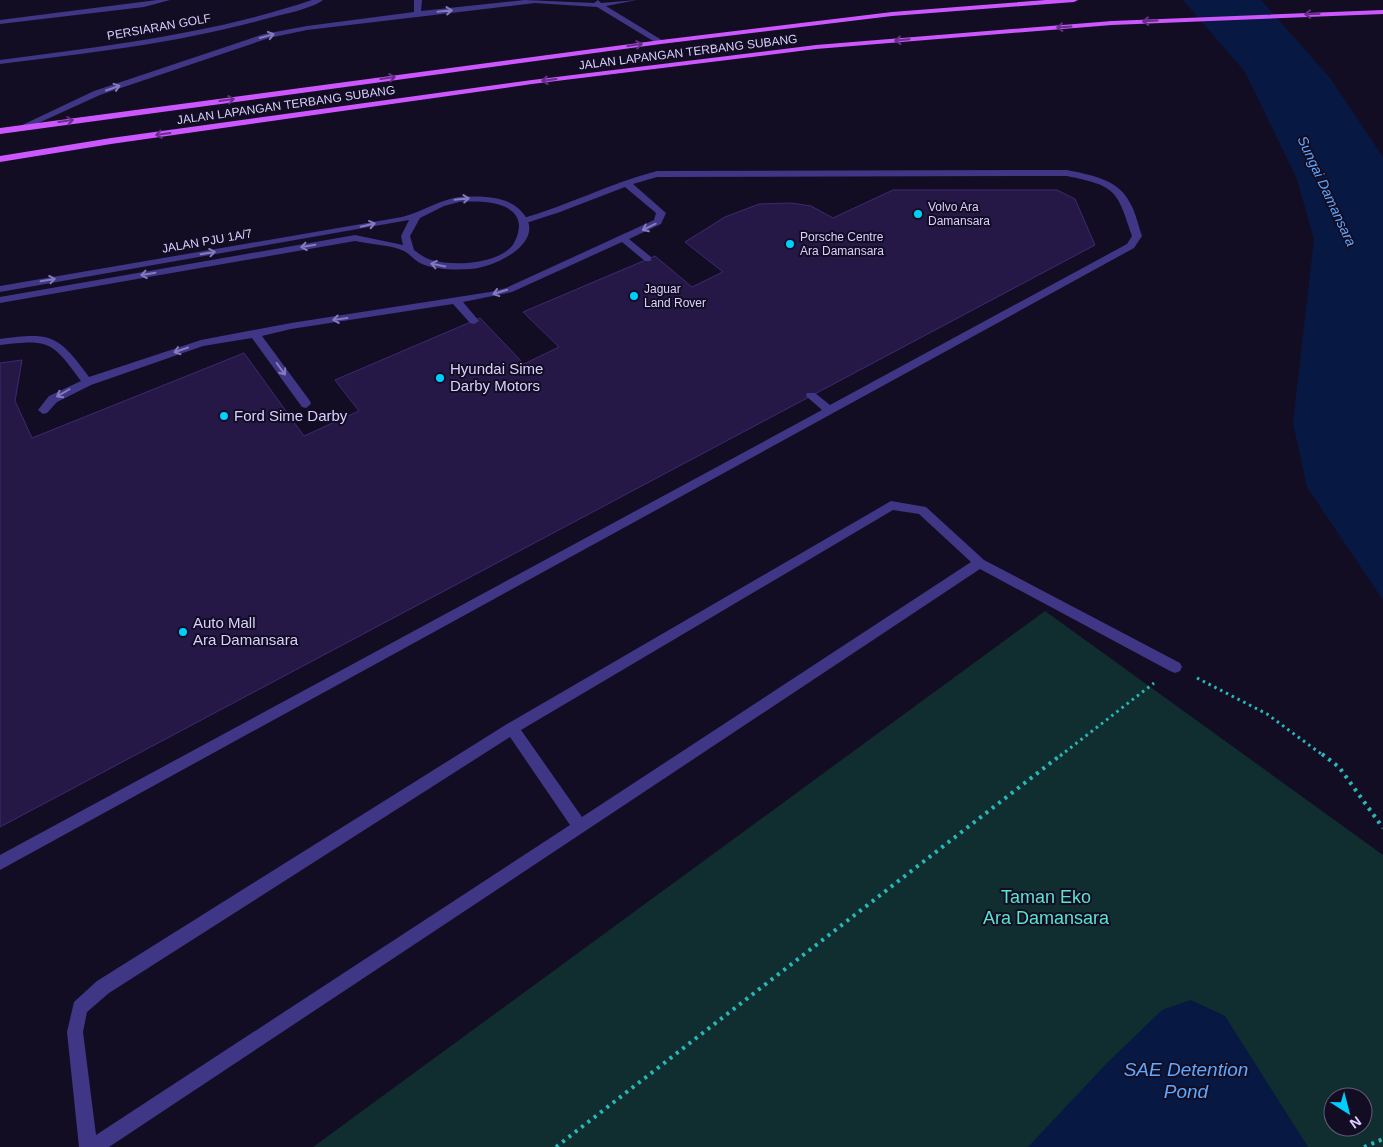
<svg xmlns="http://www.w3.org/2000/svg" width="1383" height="1147" viewBox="0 0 1383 1147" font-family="Helvetica,sans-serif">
  <rect width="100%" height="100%" fill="#130d24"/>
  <path fill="#102d2f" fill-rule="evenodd" d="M1045 611 1383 855V1147H313ZM1333 1097H1363V1127H1333Z"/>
  <path fill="#071943" d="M1183 0H1261L1330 78 1383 157V600L1307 487 1293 423 1314 239 1297 179 1245 72Z
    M1191 1000 1225 1016 1308 1147H1028L1107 1063 1162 1010Z"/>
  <path fill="#251846" stroke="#3e2973" d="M893 190H1057L1075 199 1095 245 0 827V363L22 360 15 401 32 438 244 353 304 436 359 411 335 380 480 318 524 364 559 347 523 312 655 256 692 287 723 272 685 242 725 217 759 204 791 203 811 206 833 218Z"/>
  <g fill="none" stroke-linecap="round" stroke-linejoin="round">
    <path stroke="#29b8ba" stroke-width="3" stroke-dasharray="2.5 4" stroke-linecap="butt" d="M1197 678 1267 714 1324 756
      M1060 756 1154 683"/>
    <path stroke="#29b8ba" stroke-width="4" stroke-dasharray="3 5" stroke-linecap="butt" d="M1322 754 1339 767 1383 828
      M556 1147 1062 754
      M1364 1147 1383 1139"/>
    <path fill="#3f3685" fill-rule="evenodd" d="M414 0H422L421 11 525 0 594 3 598 0 601 3 637 0 606 6 665 42 658 44 597 7 535 3 307 30 269 38 100 95 23 130 16 128 94 91 264 34 307 26 414 12Z
      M1067 170C1090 175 1119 179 1130 203 1136 213 1138 225 1142 236L1134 248 0 870V855L822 410 806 396 807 393H815L830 405 1127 244 1132 236C1117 190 1116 186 1067 176L657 177 633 184 666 213 661 224 629 239 651 257V261H645L622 242 512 292 463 302 479 321 474 324 470 323 453 304 291 329 262 336 310 401 311 404 306 408 302 407 252 338 203 346 91 385 57 402 47 413 43 414 38 410 49 396 81 381C52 341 49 339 0 345V339C52 332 58 335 89 377L201 340 291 323 490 292 506 288 654 220 656 213 625 187 560 212 523 224 518 221 520 219C567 206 610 183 657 171Z
      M891 501 926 507 984 560 1180 663 1182 667 1180 671 1175 673 1170 671 980 569 109 1147H79L67 1032 74 1002 97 981 507 724ZM893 510 919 514 971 562 582 817 521 730ZM510 737 570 825 96 1135 83 1032 87 1012 109 993Z"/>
    <path fill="#3f3685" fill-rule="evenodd" d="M157 0H170L144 7 0 24V20Z
      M459 197C478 196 507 195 521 211 550 241 496 267 471 269 456 270 437 270 422 264 415 261 410 254 404 251 392 245 368 244 355 241L0 303V297L355 235 403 245 401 236 409 220 0 292V286L402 217C422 212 439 200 459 197ZM459 202C477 201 517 200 519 225 519 232 516 241 512 246 495 265 453 266 431 260 425 258 419 254 414 250L410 236 420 218 444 206Z"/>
    <path fill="#3f3685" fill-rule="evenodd" d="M312 0H323C311 9 284 14 269 18 181 43 90 53 0 64V60C106 46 211 34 312 0Z"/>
    <path fill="#cd57ff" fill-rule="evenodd" d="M1046 0H1078L1074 2 892 16 661 44 0 134V128L661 40 892 12Z
      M1383 10V14L1112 25 816 49 532 84 111 144 0 162V156L111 138 532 80 816 45 1112 21Z"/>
  </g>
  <defs><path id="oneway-shaft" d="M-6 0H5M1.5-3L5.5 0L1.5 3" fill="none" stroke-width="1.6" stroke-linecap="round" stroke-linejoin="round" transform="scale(1.25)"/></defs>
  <g stroke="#847bbc">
    <use href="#oneway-shaft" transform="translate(445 11) rotate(-6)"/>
    <use href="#oneway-shaft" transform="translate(267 36) rotate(-15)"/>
    <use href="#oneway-shaft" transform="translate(113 88) rotate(-19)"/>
    <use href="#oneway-shaft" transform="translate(462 199) rotate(-6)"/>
    <use href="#oneway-shaft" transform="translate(368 225) rotate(-13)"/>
    <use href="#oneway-shaft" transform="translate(649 227) rotate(154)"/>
    <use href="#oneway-shaft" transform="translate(308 246) rotate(170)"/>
    <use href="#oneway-shaft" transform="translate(208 253) rotate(-10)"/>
    <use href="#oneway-shaft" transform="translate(438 265) rotate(-169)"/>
    <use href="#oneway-shaft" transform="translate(148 274) rotate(170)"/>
    <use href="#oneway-shaft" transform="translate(48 280) rotate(-10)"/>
    <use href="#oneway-shaft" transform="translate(500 292) rotate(163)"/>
    <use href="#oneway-shaft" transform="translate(340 319) rotate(172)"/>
    <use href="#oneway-shaft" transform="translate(181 350) rotate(161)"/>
    <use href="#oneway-shaft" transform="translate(281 369) rotate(54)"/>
    <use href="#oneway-shaft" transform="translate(63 393) rotate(150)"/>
  </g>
  <g stroke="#672e87">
    <use href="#oneway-shaft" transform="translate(1312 14) rotate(178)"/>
    <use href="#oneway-shaft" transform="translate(1150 21) rotate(177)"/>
    <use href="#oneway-shaft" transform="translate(1064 27) rotate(176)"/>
    <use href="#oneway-shaft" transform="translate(902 40) rotate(175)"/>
    <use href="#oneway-shaft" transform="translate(635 45) rotate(-8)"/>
    <use href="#oneway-shaft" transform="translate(388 78) rotate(-8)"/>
    <use href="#oneway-shaft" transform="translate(549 80) rotate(173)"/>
    <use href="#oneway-shaft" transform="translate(227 100) rotate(-8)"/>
    <use href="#oneway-shaft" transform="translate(66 121) rotate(-8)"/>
    <use href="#oneway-shaft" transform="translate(163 134) rotate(172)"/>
  </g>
  <g fill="#00cffb" stroke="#130d24" stroke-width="2">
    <circle cx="918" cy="214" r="5"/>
    <circle cx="790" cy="244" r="5"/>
    <circle cx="634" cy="296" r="5"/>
    <circle cx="440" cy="378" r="5"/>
    <circle cx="224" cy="416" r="5"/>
    <circle cx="183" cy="632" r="5"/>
  </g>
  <g text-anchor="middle" stroke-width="4" stroke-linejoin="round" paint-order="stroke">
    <g font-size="12" fill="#d9d0ff" stroke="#130d24">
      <text transform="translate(159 27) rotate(-10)" y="4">PERSIARAN GOLF</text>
      <text transform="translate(688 52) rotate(-7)" y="4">JALAN LAPANGAN TERBANG SUBANG</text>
      <text transform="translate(286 105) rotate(-8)" y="4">JALAN LAPANGAN TERBANG SUBANG</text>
      <text transform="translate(207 241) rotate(-10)" y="4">JALAN PJU 1A/7</text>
    </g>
    <g font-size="12" fill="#d9d0ff" stroke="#130d24" text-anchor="start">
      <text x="928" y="211">Volvo Ara<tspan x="928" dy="14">Damansara</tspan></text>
      <text x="800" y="241">Porsche Centre<tspan x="800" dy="14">Ara Damansara</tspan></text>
      <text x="644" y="293">Jaguar<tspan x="644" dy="14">Land Rover</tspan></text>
    </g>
    <g font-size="14" font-style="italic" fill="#5ea8ff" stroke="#130d24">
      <text transform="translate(1327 191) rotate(65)" y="5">Sungai Damansara</text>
    </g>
    <g font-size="15" fill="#d9d0ff" stroke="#130d24" text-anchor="start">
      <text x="450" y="374">Hyundai Sime<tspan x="450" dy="17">Darby Motors</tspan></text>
      <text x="234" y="421">Ford Sime Darby</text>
      <text x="193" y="628">Auto Mall<tspan x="193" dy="17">Ara Damansara</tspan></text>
    </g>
    <g font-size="18" fill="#57e4cc" stroke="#130d24">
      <text x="1046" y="903">Taman Eko<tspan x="1046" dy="21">Ara Damansara</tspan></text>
    </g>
    <g font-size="19" font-style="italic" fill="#5ea8ff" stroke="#130d24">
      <text x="1186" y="1076">SAE Detention<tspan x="1186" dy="22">Pond</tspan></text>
    </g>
  </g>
  <g transform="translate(1348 1112) rotate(144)"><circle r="24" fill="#130d24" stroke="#625b7c"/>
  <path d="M0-4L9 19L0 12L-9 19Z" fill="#00cffb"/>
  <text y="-8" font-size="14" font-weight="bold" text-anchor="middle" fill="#d9d0ff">N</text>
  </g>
</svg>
